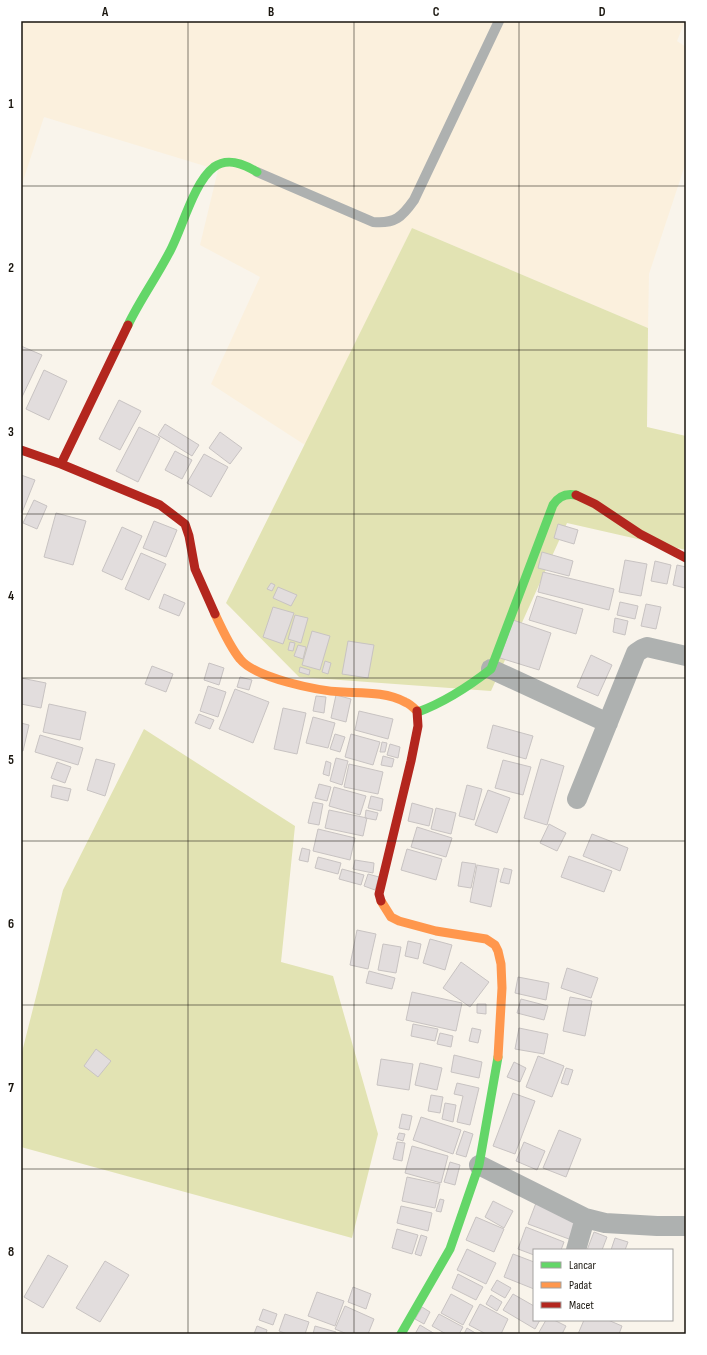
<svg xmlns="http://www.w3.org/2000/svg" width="707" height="1355" viewBox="0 0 707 1355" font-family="'Sofia Sans Condensed',sans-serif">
  <rect width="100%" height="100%" fill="#f9f4eb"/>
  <path fill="#fbf0dd" d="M21 21H685L677 41 686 47V162L649 274 648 328 412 228 305 445 211 384 260 277 200 245 218 170 44 117 21 187Z"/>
  <path fill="#e2e3b3" d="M412 228 648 328 647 427 686 436V550L567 523 491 691 299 677 226 603Z
    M144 729 295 826 281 962 333 976 378 1134 352 1238 21 1147V1056L63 890Z"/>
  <path fill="#e2dddd" stroke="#c8c3c2" d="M21 346 42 355 21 399Z
    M44 370 67 381 49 420 26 409Z
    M119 400 141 411 120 450 99 439Z
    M165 424 199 445 192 456 158 435Z
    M139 427 160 438 138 482 116 471Z
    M220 432 242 448 230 464 209 448Z
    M175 451 192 460 182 479 165 470Z
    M204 454 228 467 211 497 187 483Z
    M21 475 35 480 21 515Z
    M34 500 47 506 37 529 23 523Z
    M56 513 86 521 73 565 44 557Z
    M154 521 177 530 166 557 143 548Z
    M558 524 578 530 574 544 554 538Z
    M122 527 142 536 122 580 102 571Z
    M542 552 573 561 569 576 538 568Z
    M141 553 166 564 149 600 125 589Z
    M625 560 647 564 641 596 619 592Z
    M655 561 671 565 667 584 651 581Z
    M677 565 686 567 685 588 673 585Z
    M543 572 614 589 609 610 538 592Z
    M271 583 275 585 272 591 267 589Z
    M278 587 297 595 291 606 273 598Z
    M164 594 185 603 179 616 159 608Z
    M537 596 583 609 576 634 529 620Z
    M620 602 638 606 635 619 617 615Z
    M646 604 661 607 656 629 641 626Z
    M273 607 294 613 283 644 263 637Z
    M295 615 308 618 301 643 288 639Z
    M615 618 628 621 625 635 613 632Z
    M513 620 551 633 539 670 500 658Z
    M312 631 330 636 320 670 302 665Z
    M348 641 374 645 368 678 342 674Z
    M290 642 295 643 293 651 288 650Z
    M298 645 306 647 303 659 294 656Z
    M591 655 612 665 598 696 577 687Z
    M325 661 331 663 328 674 322 672Z
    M209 663 224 668 219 685 204 680Z
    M152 666 173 674 166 692 145 684Z
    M300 667 310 670 309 675 299 672Z
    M240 677 252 680 249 690 237 687Z
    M21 678 46 683 41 708 21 704Z
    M208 686 226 692 218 717 200 711Z
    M235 689 269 702 253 743 219 729Z
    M336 695 351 699 346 722 331 718Z
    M316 696 326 697 324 713 313 711Z
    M49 704 86 712 80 740 43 732Z
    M283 708 306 713 297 754 274 749Z
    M359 711 393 719 388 739 355 730Z
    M199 714 214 720 210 729 195 723Z
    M313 717 335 723 328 748 306 743Z
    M21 723 29 725 23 751H21Z
    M493 725 533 736 526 759 487 748Z
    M335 734 345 737 340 752 330 749Z
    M351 734 380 742 373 765 345 757Z
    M40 735 83 748 78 765 35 752Z
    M382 742 387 743 385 752H380Z
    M390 744 400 747 398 758 387 755Z
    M383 756 394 759 392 767 381 765Z
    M336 758 348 761 342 785 330 781Z
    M96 759 115 764 105 796 87 790Z
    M541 759 564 766 547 825 524 818Z
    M503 760 531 767 523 795 495 788Z
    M326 761 331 763 329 776 323 774Z
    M57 762 71 767 65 783 51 778Z
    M349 764 383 772 378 794 344 787Z
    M319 784 331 787 327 801 315 798Z
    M53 785 71 789 68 801 51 797Z
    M467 785 482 789 474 820 459 816Z
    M334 787 366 796 360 815 329 806Z
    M488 790 510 798 497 833 475 825Z
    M371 796 383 799 381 811 368 808Z
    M313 802 323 804 319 825 308 823Z
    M412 803 433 809 429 826 408 821Z
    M436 808 456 813 451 834 431 829Z
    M329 810 367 818 363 836 325 828Z
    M366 810 378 813 376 820 365 818Z
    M549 824 566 833 557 851 540 843Z
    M417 827 452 838 446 857 411 847Z
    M318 829 355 838 350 860 313 851Z
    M592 834 628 848 620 871 583 856Z
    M302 848 310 850 308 862 299 860Z
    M407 849 442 859 436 880 401 870Z
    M569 856 612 871 604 892 561 877Z
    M318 857 341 863 338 874 315 868Z
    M355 860 374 863 373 873 353 869Z
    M462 862 476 864 471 888 458 886Z
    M477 865 499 869 491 907 470 902Z
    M504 868 512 870 509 884 500 882Z
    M342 869 364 875 361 885 339 879Z
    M368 874 379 877 375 890 364 886Z
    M357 930 376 934 368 969 350 965Z
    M430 939 452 945 445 970 423 963Z
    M408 941 421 944 418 959 405 956Z
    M383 944 401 947 396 973 378 970Z
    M461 962 489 982 470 1007 443 988Z
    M567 968 598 978 591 998 561 988Z
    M369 971 395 978 392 989 366 983Z
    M518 977 549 983 546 1000 515 993Z
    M412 992 462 1003 456 1031 406 1020Z
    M570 997 592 1001 585 1036 563 1031Z
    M521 999 548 1006 544 1020 517 1013Z
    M477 1004H486V1014L477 1013Z
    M413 1024 438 1029 435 1041 411 1036Z
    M472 1028 481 1030 478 1043 469 1041Z
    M519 1028 548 1034 544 1054 515 1049Z
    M440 1033 453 1036 451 1047 437 1044Z
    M96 1049 111 1061 98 1077 84 1066Z
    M454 1055 482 1062 479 1078 451 1072Z
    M538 1056 564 1066 552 1097 526 1087Z
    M381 1059 413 1064 409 1090 377 1085Z
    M514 1062 526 1068 520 1082 507 1077Z
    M420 1063 442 1068 437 1090 415 1085Z
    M566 1068 573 1070 568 1085 561 1083Z
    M457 1083 479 1088 470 1125 457 1122 463 1096 454 1094Z
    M513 1093 535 1101 515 1154 493 1146Z
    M431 1095 443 1097 440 1113 428 1111Z
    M445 1103 456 1105 453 1122 442 1119Z
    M402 1114 412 1116 409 1130 399 1128Z
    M421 1117 461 1130 453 1154 413 1140Z
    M559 1130 581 1139 566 1177 543 1168Z
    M464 1131 473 1134 466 1157 456 1154Z
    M399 1133 405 1134 403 1141 397 1139Z
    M397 1142 405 1143 402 1161 393 1159Z
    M524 1142 545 1151 537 1170 516 1161Z
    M412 1146 448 1156 441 1183 405 1173Z
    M450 1162 460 1165 455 1185 444 1182Z
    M407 1177 440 1184 435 1208 402 1201Z
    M440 1199 444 1200 441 1212 436 1211Z
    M493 1201 513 1211 504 1228 485 1217Z
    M536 1203 577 1219 569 1239 528 1224Z
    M401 1206 432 1213 428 1231 397 1223Z
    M476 1217 504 1229 494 1252 466 1240Z
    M526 1227 564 1242 561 1250H534V1255L518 1249Z
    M397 1229 418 1235 412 1254 392 1248Z
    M594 1232 607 1237 602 1250H587Z
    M421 1235 427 1237 421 1256 415 1254Z
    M615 1238 628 1242 625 1250H611Z
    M467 1249 496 1263 486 1284 457 1270Z
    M513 1254 534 1262V1289L504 1277Z
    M48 1255 68 1266 43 1308 24 1297Z
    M105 1261 129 1275 100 1322 76 1308Z
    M458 1274 483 1287 476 1300 452 1288Z
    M497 1280 511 1288 505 1298 491 1290Z
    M353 1287 371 1294 366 1309 348 1302Z
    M317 1292 344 1301 335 1326 308 1316Z
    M451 1294 473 1306 463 1325 441 1313Z
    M513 1294 534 1306V1320H540L535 1329 503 1310Z
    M491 1295 502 1302 497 1311 486 1304Z
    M480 1304 508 1319 501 1334H486L469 1325Z
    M345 1306 374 1319 368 1334H347L335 1329Z
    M422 1307 430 1312 424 1324 415 1319Z
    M263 1309 277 1314 273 1325 259 1320Z
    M285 1314 309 1322 305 1334H287L279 1331Z
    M439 1314 463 1327 459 1334H446L432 1326Z
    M546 1320H554L566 1326 562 1334H538Z
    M584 1320H608L622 1326 619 1334H578Z
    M420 1325 435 1334H415Z
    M257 1326 267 1330 266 1334H254Z
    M315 1326 336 1332V1334H313Z
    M467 1328 477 1334H464Z"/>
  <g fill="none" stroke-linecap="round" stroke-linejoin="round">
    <path stroke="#aeb1b0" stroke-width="10" d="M257 172 373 222C395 224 402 217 414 200L499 21"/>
    <path stroke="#aeb1b0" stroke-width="20" d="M491 669 608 723
      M577 799 636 653 642 649 647 647 686 656
      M479 1165 585 1218 605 1223 657 1226H686
      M576 1250 585 1218"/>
    <path stroke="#63d668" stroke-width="9" d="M128 325C140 300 156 278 169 253 182 230 193 183 214 167 228 157 244 164 257 172
      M418 712C445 702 468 687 491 669L553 505C558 497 566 493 576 495
      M401 1334 450 1249 479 1165 498 1057"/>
    <path stroke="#ff974d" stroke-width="9" d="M215 614C221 627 230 647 240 659 255 678 318 691 343 692 363 693 387 692 405 702 410 704 414 708 417 711
      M381 901 391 917 399 921 436 931 486 939 495 945 498 951 501 964 502 988 498 1057"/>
    <path stroke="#b3261e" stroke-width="9" d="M21 450 61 464 160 505 185 524 189 536 195 569 215 614
      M61 464 128 325
      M576 495 595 504 640 534 686 558
      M381 901 379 894 411 761 418 726 417 711"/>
  </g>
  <path fill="none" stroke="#19150e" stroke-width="1" stroke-opacity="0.55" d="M188 21V1334M354 21V1334M519 21V1334M21 186H686M21 350H686M21 514H686M21 678H686M21 841H686M21 1005H686M21 1169H686"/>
  <rect width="707" height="1355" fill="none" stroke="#ffffff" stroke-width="44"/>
  <rect x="533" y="1249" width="140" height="72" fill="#ffffff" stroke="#a3a19f"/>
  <rect x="541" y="1262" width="20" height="6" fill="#63d668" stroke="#a3a19f"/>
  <text x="569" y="1269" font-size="12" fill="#19150e">Lancar</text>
  <rect x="541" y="1282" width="20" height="6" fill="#ff974d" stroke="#a3a19f"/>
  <text x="569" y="1289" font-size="12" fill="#19150e">Padat</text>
  <rect x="541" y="1302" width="20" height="6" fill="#b3261e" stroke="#a3a19f"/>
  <text x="569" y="1309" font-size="12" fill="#19150e">Macet</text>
  <rect x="22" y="22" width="663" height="1311" fill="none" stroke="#19150e" stroke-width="1.5"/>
  <g font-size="13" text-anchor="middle" font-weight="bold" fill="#19150e">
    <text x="105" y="16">A</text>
    <text x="271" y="16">B</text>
    <text x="436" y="16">C</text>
    <text x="602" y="16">D</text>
    <text x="11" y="108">1</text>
    <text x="11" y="272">2</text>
    <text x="11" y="436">3</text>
    <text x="11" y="600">4</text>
    <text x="11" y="764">5</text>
    <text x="11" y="928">6</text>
    <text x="11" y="1092">7</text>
    <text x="11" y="1256">8</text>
  </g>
</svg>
